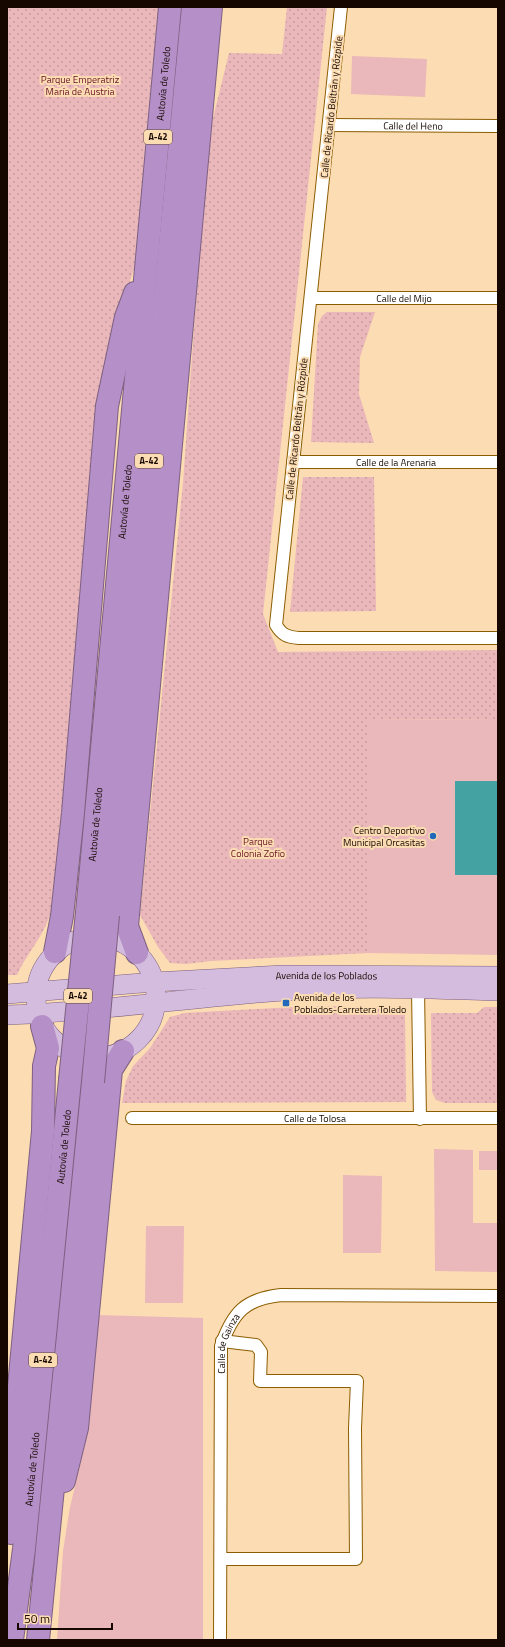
<svg xmlns="http://www.w3.org/2000/svg" width="505" height="1647" viewBox="0 0 505 1647" font-family="'Titillium Web',sans-serif">
  <defs>
    <pattern id="park-dots" width="8" height="8" patternUnits="userSpaceOnUse"><rect width="8" height="8" fill="#eab7ba"/><path d="M2 2h.1M6 6h.1" fill="none" stroke="#c89c9e" stroke-width="1.8" stroke-linecap="round"/></pattern>
  </defs>
  <rect width="100%" height="100%" fill="#fcdcb2"/>
  <path fill="#eab7ba" d="M352 56 427 59 425 97 351 94Z
    M498 719V955L368 953V720Z
    M434 1149 473 1150V1223H498V1272L435 1271Z
    M479 1151H498V1170H479Z
    M343 1175 382 1176 381 1253H343Z
    M146 1226H184L183 1303H145Z
    M98 1315 203 1318V1640H57L63 1551 70 1507 88 1432Z"/>
  <path fill="url(#park-dots)" d="M7 7H162L135 265 115 331 102 398 52 907C47 933 28 951 17 975H7Z
    M287 7H327L263 614 278 652 498 650V719L368 720V953L211 961 186 964 170 963 158 947 140 915 183 483 204 188 213 118 229 53 282 54Z
    M327 312H375L360 357 359 394 374 443 311 442 318 324 322 316Z
    M303 477H374L376 611 290 612Z
    M310 1006 395 1007 402 1009 405 1014 406 1102 122 1103 126 1081 133 1066 150 1048 170 1017 185 1013Z
    M484 1007H498V1103H445L436 1100 432 1092 431 1013H477Z"/>
  <path fill="#45a2a2" d="M455 781H498V875H455Z"/>
  <g fill="none" stroke-linecap="round" stroke-linejoin="round">
    <defs>
      <g id="street">
        <path d="M341 7 276 625C282 635 287 637 299 638H498"/>
        <path id="s1" d="M329 125 498 126"/>
        <path id="s2" d="M311 298H498"/>
        <path id="s3" d="M293 462H498"/>
        <path d="M418 989 420 1119"/>
        <path id="s4" d="M132 1118H498"/>
        <path d="M221 1559H356L355 1428 357 1381H260L261 1352 256 1345 222 1341"/>
        <path id="s5" d="M220 1640 221 1346C233 1312 245 1299 281 1295L498 1296"/>
      </g>
      <g id="primary">
        <circle cx="96" cy="997" r="60"/>
        <path id="s6" d="M7 994 154 982 283 975 498 976"/>
        <path d="M7 1015C99 1012 191 997 284 991 355 986 427 989 498 991"/>
      </g>
      <g id="highway">
        <path id="s7" d="M87 912 170 7"/>
        <path d="M108 915 156 390 193 7"/>
        <path d="M55 952 62 916 73 813 107 406 126 317 135 293"/>
        <path d="M137 953 127 926 211 7"/>
        <path d="M64 1481 77 1428 111 1070 123 1051"/>
        <path d="M11 1533 18 1397 43 1131 44 1066 48 1048 42 1026"/>
        <path id="s8" d="M12 1640 24 1549 70 1080"/>
        <path d="M38 1640 93 1082"/>
      </g>
    </defs>
    <use href="#street" stroke="#8b5d01" stroke-width="14"/>
    <use href="#primary" stroke="#7d6081" stroke-width="20"/>
    <use href="#highway" stroke="#7d6081" stroke-width="24"/>
    <use href="#street" stroke="#fff" stroke-width="12"/>
    <use href="#primary" stroke="#d3bcdd" stroke-width="19"/>
    <use href="#highway" stroke="#b58fc7" stroke-width="22"/>
    <defs>
      <path id="highway-bridge" d="M70 1080 87 912
        M93 1082 108 915"/>
    </defs>
    <use href="#highway-bridge" stroke="#7d6081" stroke-width="24" stroke-linecap="butt"/>
    <use href="#highway-bridge" stroke="#b58fc7" stroke-width="22"/>
  </g>
  <g fill="#2369b9" stroke="#fcdcb2" stroke-width="1.5">
    <circle cx="433" cy="836" r="4"/>
    <rect x="282" y="999" width="8" height="8" rx="2"/>
  </g>
  <g text-anchor="middle" stroke-width="4" stroke-linejoin="round" paint-order="stroke">
    <g fill="#fcdcb2" stroke="#5b4835" stroke-width="1">
      <rect x="144" y="130" width="28" height="14" rx="3"/>
      <rect x="135" y="454" width="28" height="14" rx="3"/>
      <rect x="64" y="989" width="28" height="14" rx="3"/>
      <rect x="29" y="1353" width="28" height="14" rx="3"/>
    </g>
    <g font-size="9" font-weight="bold" fill="#160800">
      <text x="158" y="140">A-42</text>
      <text x="149" y="464">A-42</text>
      <text x="78" y="999">A-42</text>
      <text x="43" y="1363">A-42</text>
    </g>
    <g font-size="10" fill="#681325" stroke="#fcdcb2">
      <text x="80" y="83">Parque Emperatriz<tspan x="80" dy="12">María de Austria</tspan></text>
      <text x="258" y="845">Parque<tspan x="258" dy="12">Colonia Zofío</tspan></text>
    </g>
    <g font-size="10" fill="#160800" stroke="#fcdcb2">
      <text dy="4" stroke="none"><textPath href="#s7" startOffset="832">Autovía de Toledo</textPath></text>
      <text transform="translate(331 107) rotate(-84)" y="4">Calle de Ricardo Beltrán y Rózpide</text>
      <text dy="4" stroke="none"><textPath href="#s1" startOffset="84">Calle del Heno</textPath></text>
      <text dy="4" stroke="none"><textPath href="#s2" startOffset="93">Calle del Mijo</textPath></text>
      <text transform="translate(296 429) rotate(-84)" y="4">Calle de Ricardo Beltrán y Rózpide</text>
      <text dy="4" stroke="none"><textPath href="#s3" startOffset="103">Calle de la Arenaria</textPath></text>
      <text dy="4" stroke="none"><textPath href="#s7" startOffset="412">Autovía de Toledo</textPath></text>
      <text dy="4" stroke="none"><textPath href="#s7" startOffset="88">Autovía de Toledo</textPath></text>
      <text dy="4" stroke="none"><textPath href="#s6" startOffset="320">Avenida de los Poblados</textPath></text>
      <text dy="4" stroke="none"><textPath href="#s4" startOffset="183">Calle de Tolosa</textPath></text>
      <text dy="4" stroke="none"><textPath href="#s8" startOffset="496">Autovía de Toledo</textPath></text>
      <text dy="4" stroke="none"><textPath href="#s5" startOffset="298">Calle de Gainza</textPath></text>
      <text dy="4" stroke="none"><textPath href="#s8" startOffset="172">Autovía de Toledo</textPath></text>
    </g>
    <g font-size="10" fill="#160800" stroke="#fcdcb2" text-anchor="end">
      <text x="425" y="834">Centro Deportivo<tspan x="425" dy="12">Municipal Orcasitas</tspan></text>
      <text x="294" y="1001" text-anchor="start">Avenida de los<tspan x="294" dy="12">Poblados-Carretera Toledo</tspan></text>
    </g>
  </g>
  <rect width="505" height="1647" fill="none" stroke="#160800" stroke-width="16"/>
  <path d="M18 1623v6h94v-6" fill="none" stroke="#160800" stroke-width="2"/>
  <text x="24" y="1623" font-size="12" fill="#160800" stroke="#fcdcb2" stroke-width="3" paint-order="stroke">50 m</text>
</svg>
